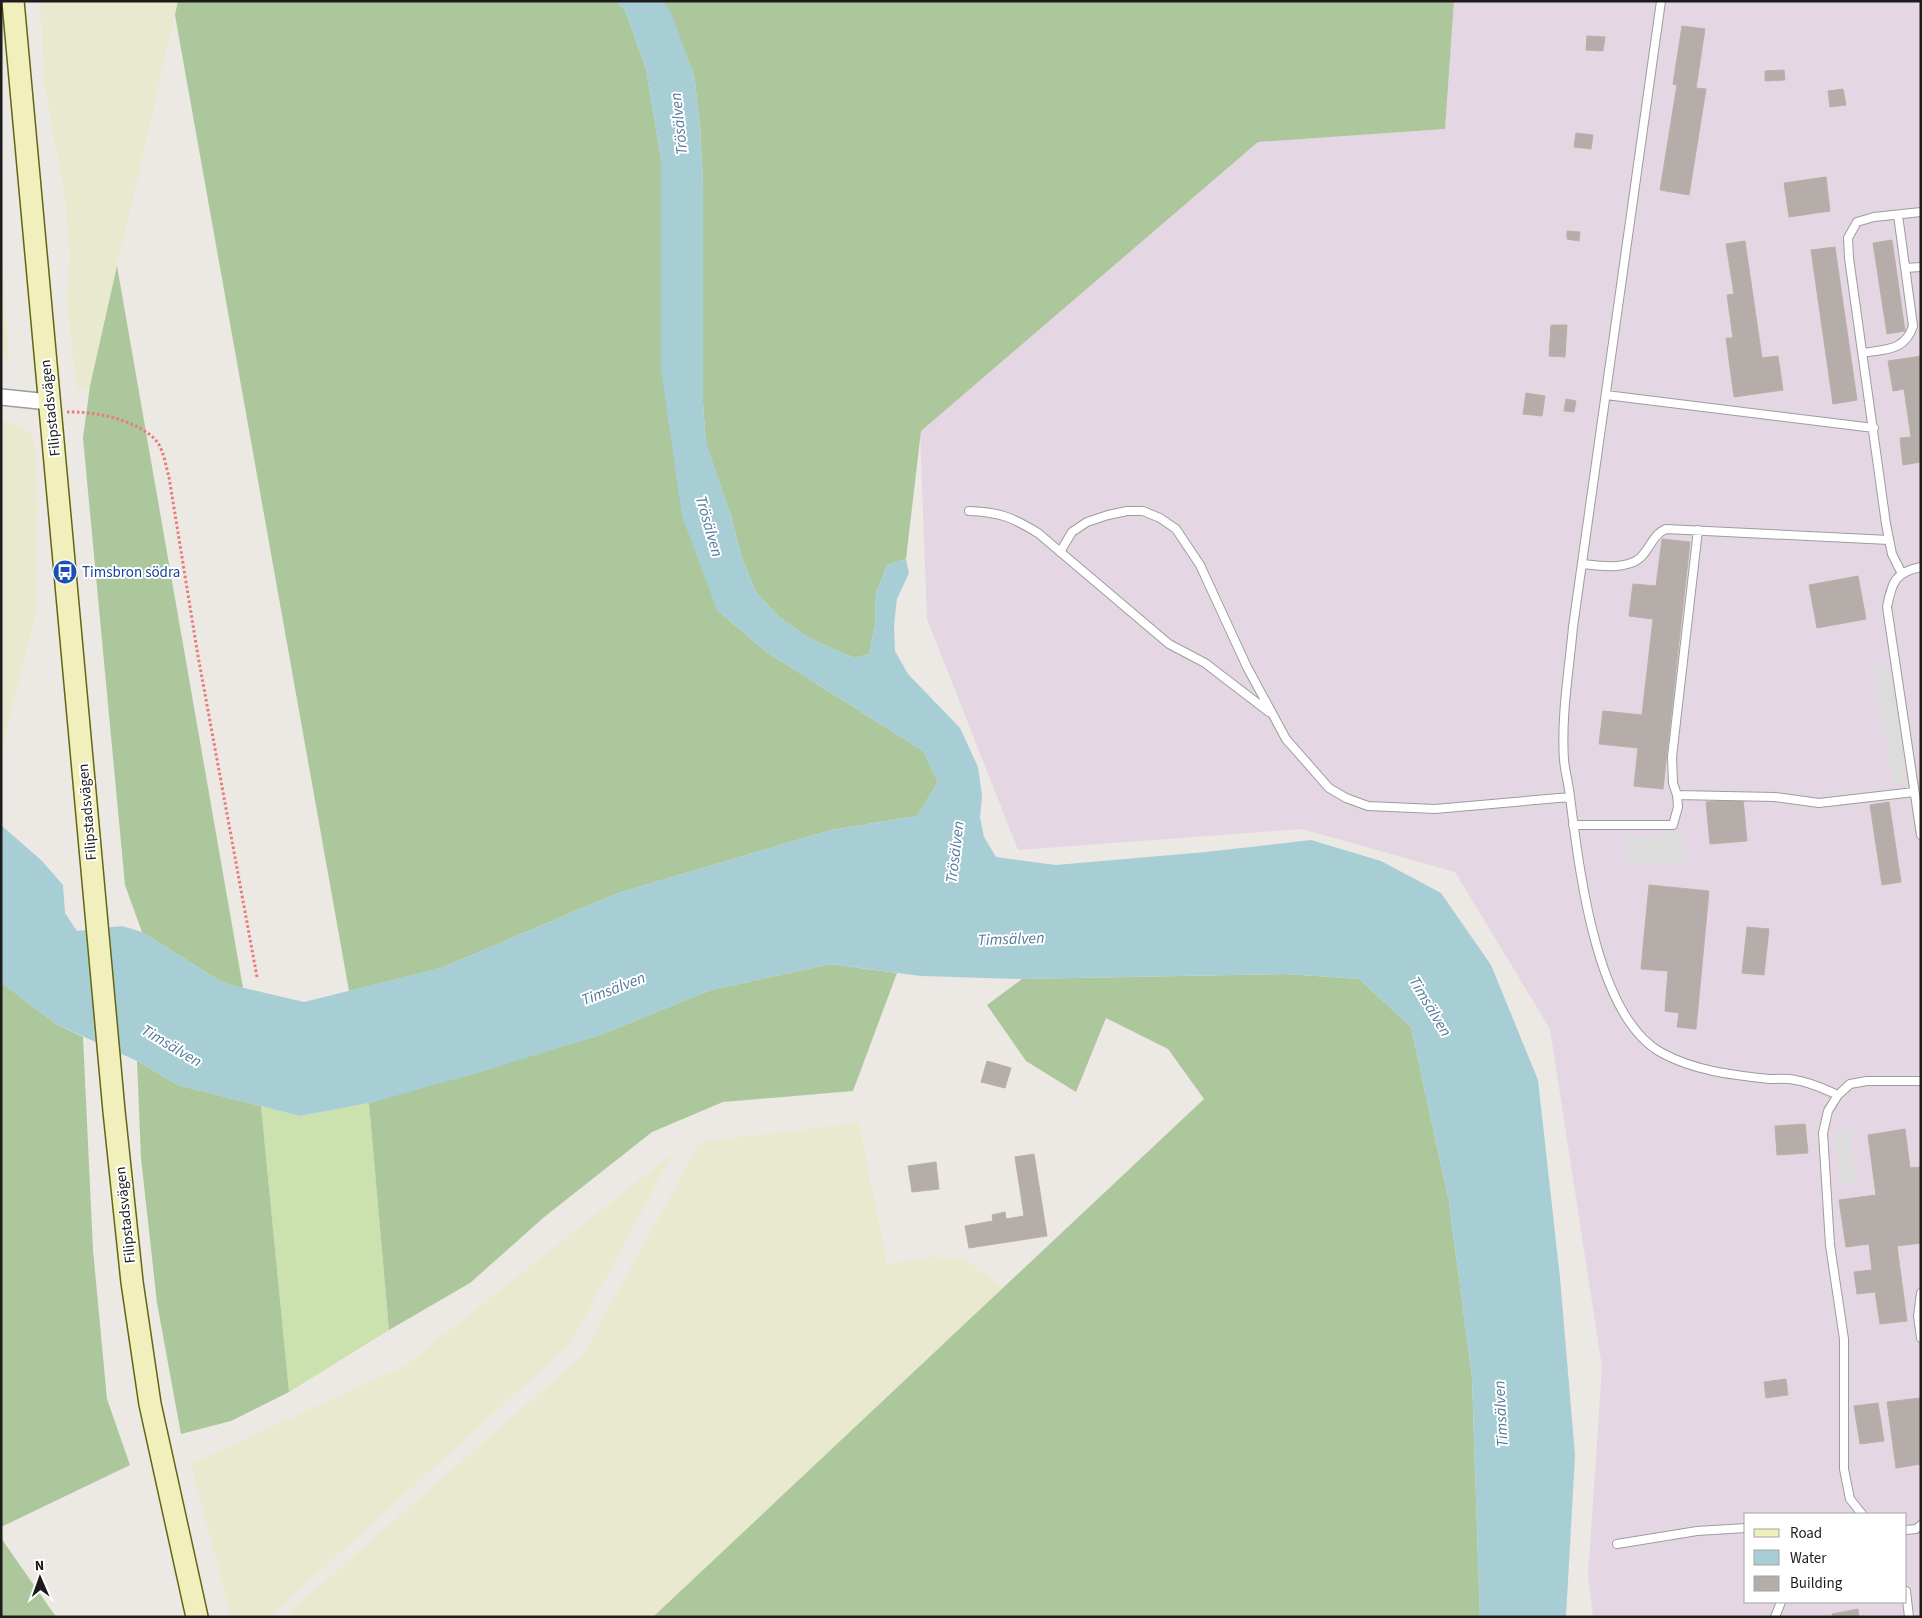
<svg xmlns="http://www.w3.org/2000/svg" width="1922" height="1618" viewBox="0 0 1922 1618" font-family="'Source Sans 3',sans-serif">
  <rect width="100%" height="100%" fill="#ece8e3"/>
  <path fill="#e5d6e3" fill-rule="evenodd" d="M1454 1H1921V1617H1593L1588 1576 1602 1367 1550 1029 1455 872 1302 829 1018 850 927 619 920 431 1258 142 1445 129ZM1746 1514H1906V1602H1746Z"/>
  <path fill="#e9e9d0" d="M40 1H178L90 386 77 390 67 302 70 257 65 198 44 81Z
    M1 240 9 360 1 358Z
    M1 420 12 423 31 433 36 451 37 609 4 743 1 746Z
    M859 1123 887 1264 932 1257 964 1259 1003 1288 653 1617H284L583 1355 700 1142Z
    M673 1153 571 1343 269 1617H231L191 1464 406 1365Z"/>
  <path fill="#cbe1ae" d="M369 1103 389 1330 289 1392 261 1106 300 1116Z"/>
  <path fill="#acc79c" d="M178 1H615L625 10 646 69 661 159V368L717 610 765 651 923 751 938 782 917 816 831 830 618 893 441 968 349 991 175 15Z
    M663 1H1454L1445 129 1258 142 921 431 906 559 887 565 876 593 875 625 869 654 855 658 833 649 808 637 780 618 756 592 741 556 731 516 706 444 703 403V183L700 125 694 75Z
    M117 266 243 988 223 983 142 932 125 885 83 438 90 386Z
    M830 964 897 973 853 1091 723 1102 652 1132 543 1218 470 1283 389 1330 369 1103 597 1036 711 990Z
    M1287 974 1359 979 1411 1027 1449 1202 1472 1377 1480 1617H653L1204 1099 1168 1049 1106 1018 1076 1092 1026 1061 987 1005 1022 979Z
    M1 982 56 1024 83 1037 93 1250 107 1399 130 1465 1 1527Z
    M137 1061 178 1085 261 1106 289 1392 231 1421 181 1434 157 1303 141 1158Z
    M1 1538 56 1617H1Z"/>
  <path fill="#dcdcdc" d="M1889 666 1907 782 1893 785 1874 669Z
    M1683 833 1685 862 1628 865 1626 837Z
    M1851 1129 1855 1183 1839 1184 1835 1130Z"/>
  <path fill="#a8ced5" d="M615 1H663L672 15 694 75 700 125 703 183V403L706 443 731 516 741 556 756 592 780 618 808 637 833 649 855 658 869 654 875 625 876 593 887 565 906 559 909 573 897 599 894 625 895 651 908 674 960 728 978 767 982 796 980 817 984 837 996 857 1056 865 1206 852 1311 840 1381 861 1441 893 1491 965 1538 1080 1560 1278 1575 1455 1566 1617H1480L1472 1377 1449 1202 1411 1027 1359 979 1287 974 1022 979 921 976 830 964 711 990 597 1036 481 1072 369 1103 300 1116 178 1085 137 1061 56 1024 1 982V825L42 861 63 885 65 913 77 931 122 926 142 932 223 983 304 1002 441 968 618 893 831 830 917 816 938 782 923 751 765 651 717 610 682 516 661 368V159L646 69 625 10Z"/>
  <path fill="#b5ada9" stroke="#bcafa7" d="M1682 26 1705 29 1696 88 1706 89 1689 195 1660 190 1677 85 1673 84Z
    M1587 36 1605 37 1603 51 1586 50Z
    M1784 70 1785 80 1765 81V71Z
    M1843 89 1846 105 1830 107 1828 91Z
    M1576 133 1593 135 1591 149 1574 147Z
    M1826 177 1830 211 1789 217 1784 183Z
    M1567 231 1580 232 1579 241 1567 239Z
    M1892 240 1905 331 1887 334 1873 243Z
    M1745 241 1762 358 1778 356 1783 390 1734 397 1726 338H1733L1727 295 1734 294 1726 244Z
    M1835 247 1857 400 1833 404 1811 250Z
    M1551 325H1567L1565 357 1549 356Z
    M1921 356V462L1903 465 1900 438 1911 437 1904 389 1893 391 1888 361Z
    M1526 393 1545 396 1542 416 1523 414Z
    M1566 399 1576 401 1574 412 1564 411Z
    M1662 539 1690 542 1663 789 1634 786 1638 748 1599 744 1603 711 1642 715 1653 619 1629 616 1633 584 1656 586Z
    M1858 576 1866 619 1817 628 1809 585Z
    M1743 799 1747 841 1710 844 1706 802Z
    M1889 802 1901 882 1882 885 1870 805Z
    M1649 885 1709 891 1696 1029 1677 1027 1679 1013 1665 1011 1668 971 1641 969Z
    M1747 927 1769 929 1764 975 1742 973Z
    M987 1061 1011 1068 1005 1088 981 1082Z
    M1805 1124 1808 1153 1777 1155 1775 1126Z
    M1905 1129 1910 1168 1921 1167V1243L1897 1246 1907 1321 1880 1324 1875 1292 1857 1294 1854 1272 1872 1270 1869 1244 1846 1247 1839 1200 1876 1195 1868 1135Z
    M1034 1154 1047 1236 969 1248 965 1226 993 1221 992 1215 1005 1212 1006 1219 1024 1216 1015 1157Z
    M936 1162 939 1189 912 1192 908 1166Z
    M1786 1379 1788 1395 1766 1398 1764 1382Z
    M1920 1398 1921 1464 1896 1468 1887 1402Z
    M1878 1403 1884 1441 1860 1444 1854 1406Z
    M1858 1609 1859 1617H1833L1832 1614Z"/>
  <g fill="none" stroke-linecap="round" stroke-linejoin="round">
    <defs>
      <path id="lane" d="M1661 1 1573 627C1569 671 1561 716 1564 760 1565 772 1569 785 1570 797 1579 866 1595 1017 1662 1053 1695 1071 1733 1075 1769 1079 1777 1079 1786 1078 1795 1080 1810 1082 1824 1089 1838 1095
        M1905 268 1921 267
        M1863 353C1886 349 1905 351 1913 326L1898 215
        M1606 395 1874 428
        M969 511C999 512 1012 517 1038 533L1169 644 1205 663 1269 712
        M1060 552 1072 532 1087 522 1108 515 1127 511H1143L1160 518 1176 529 1200 565 1247 667 1286 739 1329 788 1346 798 1368 806 1435 809 1570 797
        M1582 564C1599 566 1626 570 1640 558 1650 549 1653 534 1666 529L1889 540
        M1921 567C1895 572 1892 582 1887 607L1921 835
        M1901 572 1892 554 1886 524 1849 258 1848 238 1857 222 1874 217 1921 212
        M1677 795 1775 797 1819 803 1914 792
        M1573 825H1673L1678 807 1677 795 1673 783 1672 757 1698 530
        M1921 1293 1918 1316 1921 1338
        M1862 1514 1850 1499 1844 1469V1339L1830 1245 1823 1133 1828 1111 1838 1095 1850 1084 1867 1081H1921
        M1906 1530 1916 1529 1921 1525
        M1617 1544 1697 1531 1746 1528
        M1906 1591 1909 1617
        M1775 1617 1781 1602"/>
      <path id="street" d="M1 397 49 402"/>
      <path id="secondary" d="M13 1 114 1111 132 1282 150 1404 197 1617"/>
    </defs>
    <use href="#lane" stroke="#9d9d9d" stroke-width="10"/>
    <use href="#street" stroke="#9d9d9d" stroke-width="18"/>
    <use href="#secondary" stroke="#626511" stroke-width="24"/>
    <path stroke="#e97b78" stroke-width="3" stroke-dasharray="2.5 2.5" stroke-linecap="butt" d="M67 412C94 411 141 420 158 443 164 452 166 467 169 477L198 656 257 977"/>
    <use href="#lane" stroke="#fff" stroke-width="8"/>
    <use href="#street" stroke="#fff" stroke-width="15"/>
    <use href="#secondary" stroke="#f1f0bc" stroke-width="21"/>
  </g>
  <defs>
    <symbol id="bus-disc" viewBox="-11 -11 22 22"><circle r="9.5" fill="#1a4fb4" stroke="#fff"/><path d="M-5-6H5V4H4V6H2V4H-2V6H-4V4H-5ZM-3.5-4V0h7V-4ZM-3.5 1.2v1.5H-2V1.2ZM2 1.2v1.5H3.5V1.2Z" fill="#fff"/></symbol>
  </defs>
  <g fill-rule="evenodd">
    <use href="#bus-disc" x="51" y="558" width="28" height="28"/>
  </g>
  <g text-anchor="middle" stroke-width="4" stroke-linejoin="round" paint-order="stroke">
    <g font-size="15" fill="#1c1c1c" stroke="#fff">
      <text transform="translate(50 408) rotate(-96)" y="5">Filipstadsvägen</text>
      <text transform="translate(87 812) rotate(-95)" y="5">Filipstadsvägen</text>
      <text transform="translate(125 1215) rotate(-96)" y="5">Filipstadsvägen</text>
    </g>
    <g font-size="15" fill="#164399" stroke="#fff" text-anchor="start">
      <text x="82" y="577">Timsbron södra</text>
    </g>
    <g font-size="16" font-style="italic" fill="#517a99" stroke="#fff">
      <text transform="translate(678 124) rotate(-96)" y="6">Trösälven</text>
      <text transform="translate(710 526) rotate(74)" y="6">Trösälven</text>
      <text transform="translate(954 852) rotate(-83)" y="6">Trösälven</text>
      <text transform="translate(1011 938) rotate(-2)" y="6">Timsälven</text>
      <text transform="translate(613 988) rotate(-21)" y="6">Timsälven</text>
      <text transform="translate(1431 1006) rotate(59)" y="6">Timsälven</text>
      <text transform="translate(172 1045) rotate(31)" y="6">Timsälven</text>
      <text transform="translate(1500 1414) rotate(-93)" y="6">Timsälven</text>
    </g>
  </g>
  <rect width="1922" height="1618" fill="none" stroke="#1c1c1c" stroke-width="5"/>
  <rect x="1744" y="1513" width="162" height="90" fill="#ffffff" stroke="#a4a4a4"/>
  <rect x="1754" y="1529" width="25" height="8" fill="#f1f0bc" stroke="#a4a4a4"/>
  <text x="1790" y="1538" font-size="15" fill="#1c1c1c">Road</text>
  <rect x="1754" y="1550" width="25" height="15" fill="#a8ced5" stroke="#a4a4a4"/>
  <text x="1790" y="1563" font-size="15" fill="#1c1c1c">Water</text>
  <rect x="1754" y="1576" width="25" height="15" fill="#b5ada9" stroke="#a4a4a4"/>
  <text x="1790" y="1588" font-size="15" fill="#1c1c1c">Building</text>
  <g transform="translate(40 1578) rotate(358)" stroke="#ffffff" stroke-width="4" paint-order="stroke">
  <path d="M0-4L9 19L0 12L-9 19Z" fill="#1c1c1c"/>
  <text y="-8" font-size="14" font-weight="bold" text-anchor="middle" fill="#1c1c1c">N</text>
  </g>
</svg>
